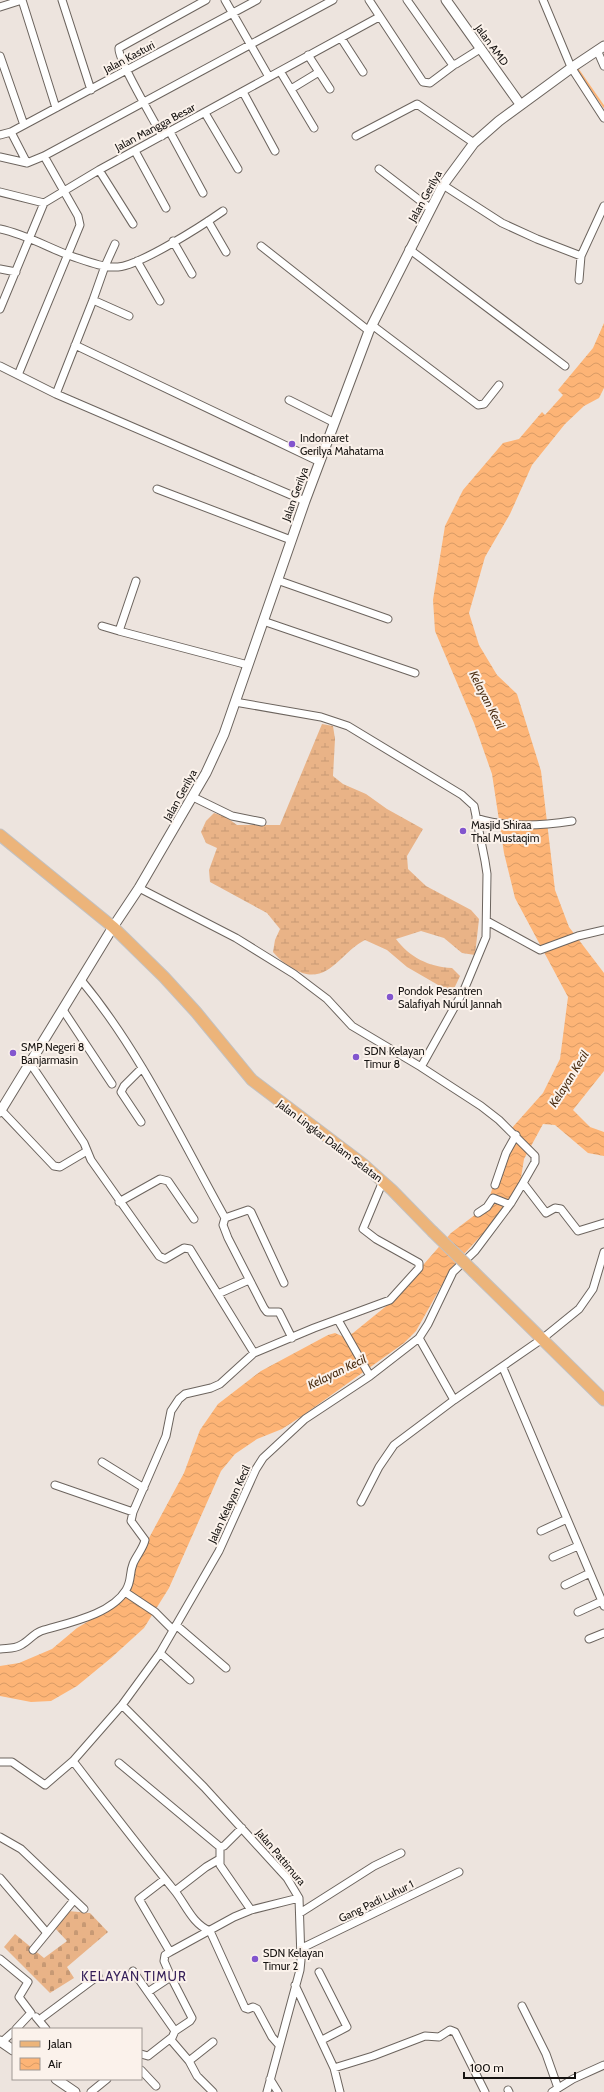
<svg xmlns="http://www.w3.org/2000/svg" width="604" height="2092" viewBox="0 0 604 2092" font-family="Cabin,sans-serif">
  <defs>
    <pattern id="wetland-marsh" width="20" height="14" patternUnits="userSpaceOnUse"><rect width="20" height="14" fill="#e9b387"/><path d="M1 5h8M5 5V1M11 12h8M15 12V8" fill="none" stroke="#c79974"/></pattern>
    <pattern id="cemetery-stones" width="16" height="16" patternUnits="userSpaceOnUse"><rect width="16" height="16" fill="#e9b387"/><path d="M2 7V4a2 2 0 0 1 4 0v3zM10 15v-3a2 2 0 0 1 4 0v3z" fill="#c79974"/></pattern>
    <pattern id="water-waves" width="16" height="10" patternUnits="userSpaceOnUse"><rect width="16" height="10" fill="#fdb476"/><path d="M0 5q4-4 8 0t8 0" fill="none" stroke="#d89a65"/></pattern>
  </defs>
  <rect width="100%" height="100%" fill="#ede4de"/>
  <path fill="url(#wetland-marsh)" d="M322 724 333 726 335 739 333 776 343 784 366 794 387 809 423 829 407 856 408 869 426 886 471 910 479 919 475 955 462 953 444 938 421 931 396 939C409 957 429 967 452 968L460 976 452 993 407 967 387 950 365 940C342 951 329 984 300 972 288 967 281 961 273 952L275 940 280 929 267 913 210 882 209 870 217 848 206 843 201 832 206 821 214 813 226 817 237 825H280Z"/>
  <path fill="url(#cemetery-stones)" d="M68 1911 90 1913 108 1932 67 1967 74 1978 50 1993 4 1947 15 1934 44 1958 67 1941 54 1927Z"/>
  <path fill="url(#water-waves)" d="M604 323V388L599 398 584 406 565 424 532 465 510 514 485 557 469 613 479 645 497 675 517 694 541 771 555 890 569 927 604 973V1071L573 1110 590 1127 604 1132V1156L588 1153 555 1125 543 1124 524 1159 520 1184 489 1227 452 1267 416 1331 404 1343 302 1416 282 1429 257 1439 235 1454 221 1471 169 1588 144 1628 111 1658 77 1686 51 1701 31 1702 0 1696V1666L19 1663 52 1649 77 1628 112 1607 126 1595 135 1564 184 1473 200 1430 218 1404 261 1371 328 1335 335 1333 344 1337 353 1333 390 1303 451 1233 484 1208 489 1199 502 1157 512 1140 511 1129 543 1093 560 1059 568 997 515 898 504 853 492 774 474 723 435 631 433 600 445 526 463 490 503 443 519 439 542 412 545 415 563 395 558 390 593 348Z"/>
  <g fill="none" stroke-linecap="round" stroke-linejoin="round">
    <path stroke="#fdb476" stroke-width="2" d="M577 68 604 107"/>
    <defs>
      <path id="minor" d="M22 0 56 108
        M62 0 91 90
        M225 0 269 77
        M369 0 423 82 430 83 454 65
        M407 0 452 64H456L480 49
        M543 0 571 67 604 118
        M0 7 22 0
        M341 38 363 72
        M597 50 604 66
        M308 55 330 89
        M0 56 24 125
        M280 71 314 128
        M291 89 319 72
        M243 92 275 151
        M205 113 238 169
        M11 132 257 0
        M170 132 203 193
        M0 135 11 132 27 163
        M162 136C155 122 117 59 119 48L206 0
        M356 136 417 104 474 143
        M135 151 166 208
        M0 157 27 163 44 156 333 0
        M379 169 431 209
        M99 170 133 224
        M443 185 502 223 537 239 581 256
        M0 192 44 203
        M208 221 226 252
        M0 229C24 234 45 246 68 255 84 260 102 268 118 267 141 265 203 225 223 211
        M173 241 192 274
        M261 246 369 331
        M409 249 565 366
        M137 261 160 301
        M0 269 16 272
        M579 280 581 256 604 206
        M93 300 129 316
        M0 309 44 203 99 170 379 17
        M372 325 478 405 484 404 499 385
        M75 345 320 462
        M0 366 56 394 305 501
        M18 375 80 225 78 216 44 156
        M56 394 93 300 105 266 115 244
        M289 400 333 422
        M157 489 291 540
        M277 580 388 619
        M136 581 119 631 248 665
        M263 621 415 673
        M102 626 119 631
        M235 702 321 717 348 726 462 795 474 806 485 861 487 874 486 937 464 990 421 1067
        M193 797 232 816 262 822
        M476 818C506 828 541 826 572 821
        M139 888 236 938 294 974 327 999 352 1026 421 1067 481 1106 499 1120 535 1156V1162L523 1183 546 1213 555 1208 561 1209 578 1231 604 1223
        M487 921 540 950 578 936 604 930
        M81 980C140 1051 180 1137 225 1218L223 1225 228 1238 264 1308 267 1312H279L292 1338
        M63 1010 112 1084
        M30 1063 84 1143 91 1160 159 1256 165 1259 184 1248 190 1249 254 1353
        M1 1110 54 1166 60 1167 87 1151
        M141 1122 121 1092 124 1086 142 1068
        M495 1185 506 1153 516 1135
        M119 1202 160 1179 168 1181 194 1219
        M478 1213 487 1207 493 1198 508 1204 511 1203
        M225 1218 248 1210 251 1212 284 1283
        M218 1294 249 1280
        M338 1320 370 1376
        M419 1338 454 1400
        M503 1368 604 1606
        M102 1462 144 1488
        M55 1485 133 1512
        M361 1502 379 1467 394 1445 454 1400 542 1339 579 1309 593 1289 604 1252
        M541 1531 567 1519
        M553 1557 578 1546
        M565 1585 590 1573
        M125 1592 155 1612 173 1630
        M578 1612 602 1601
        M176 1625 226 1668
        M589 1639 604 1633
        M0 1649C7 1648 15 1649 21 1645 29 1641 33 1634 41 1631 67 1623 111 1615 126 1590 132 1580 129 1574 133 1564 136 1556 143 1549 145 1540L131 1521 133 1512 166 1436 171 1411 179 1399 185 1394 211 1388 220 1384 254 1353 314 1328 390 1300 419 1268V1263L376 1239 363 1229 383 1181
        M160 1653 190 1680
        M122 1705 204 1787 287 1878 299 1898 301 1960 300 1970 267 2092
        M73 1761C106 1804 139 1847 174 1890 185 1903 192 1924 210 1931L245 2008 248 2009 253 2007 257 2009 272 2037 279 2045
        M0 1762H12L45 1785 73 1761 122 1705 160 1653 219 1551 256 1469 263 1458 305 1419 370 1376 419 1338 428 1324 453 1272 475 1251 511 1203 523 1183
        M119 1763 220 1847 224 1846 242 1828
        M0 1837 21 1849 84 1909
        M220 1847V1865L251 1910
        M0 1878 47 1933
        M165 1879 139 1899 170 1952
        M175 1891 206 1867 218 1860
        M300 1913 374 1866 401 1853
        M302 1948 459 1872
        M33 1950 74 1900
        M0 1959 28 1982 19 1997 31 2013 16 2029
        M133 1971 175 2031 171 2040 189 2061 197 2076 213 2092
        M319 1972 347 2027 322 2040
        M171 1977 164 1961 165 1955 170 1952 234 1917 251 1910 299 1898
        M295 1985 334 2068 340 2092
        M148 1992 169 1978 172 1979 192 2018 190 2021 175 2031
        M522 2006 546 2054 558 2088
        M36 2017 46 2029
        M39 2020 98 1976
        M2 2042 13 2032
        M141 2054 148 2056 171 2038
        M189 2061 213 2042
        M334 2068 373 2056 425 2036 439 2037 450 2030 455 2032 485 2092
        M141 2070 156 2086
        M270 2079 278 2092
        M508 2090 509 2092
        M91 2092 107 2079
        M552 2092 573 2079 604 2065"/>
      <path id="tertiary" d="M446 0 520 104
        M0 1112 113 927 139 888 206 773 224 734 305 501 369 331 443 185 474 143 499 121 574 66 604 46
        M0 2041 13 2050
        M56 2079 75 2092"/>
      <path id="primary" d="M0 835 113 927 164 977 196 1012 252 1080 364 1165 392 1190 432 1231
        M474 1272 604 1400"/>
    </defs>
    <use href="#minor" stroke="#6c645e" stroke-width="9"/>
    <use href="#tertiary" stroke="#6c645e" stroke-width="11"/>
    <use href="#primary" stroke="#c2c1c1" stroke-width="13"/>
    <use href="#minor" stroke="#fff" stroke-width="7"/>
    <use href="#tertiary" stroke="#fff" stroke-width="9"/>
    <use href="#primary" stroke="#ecb47a" stroke-width="11"/>
    <defs>
      <path id="primary-bridge" d="M432 1231 474 1272"/>
    </defs>
    <use href="#primary-bridge" stroke="#c2c1c1" stroke-width="13" stroke-linecap="butt"/>
    <use href="#primary-bridge" stroke="#ecb47a" stroke-width="11"/>
  </g>
  <g fill="#8255ce" stroke="#fbf2eb" stroke-width="1.5">
    <circle cx="292" cy="444" r="4"/>
    <circle cx="463" cy="831" r="4"/>
    <circle cx="390" cy="997" r="4"/>
    <circle cx="13" cy="1053" r="4"/>
    <circle cx="356" cy="1057" r="4"/>
    <circle cx="255" cy="1959" r="4"/>
  </g>
  <g text-anchor="middle" stroke-width="4" stroke-linejoin="round" paint-order="stroke">
    <g font-size="11" fill="#151210" stroke="#fbf2eb">
      <text transform="translate(492 45) rotate(54)" y="4">Jalan AMD</text>
      <text transform="translate(129 57) rotate(-28)" y="4">Jalan Kasturi</text>
      <text transform="translate(155 127) rotate(-28)" y="4">Jalan Mangga Besar</text>
      <text transform="translate(425 196) rotate(-61)" y="4">Jalan Gerilya</text>
      <text transform="translate(295 494) rotate(-70)" y="4">Jalan Gerilya</text>
      <text transform="translate(180 795) rotate(-61)" y="4">Jalan Gerilya</text>
      <text transform="translate(330 1141) rotate(37)" y="4">Jalan Lingkar Dalam Selatan</text>
      <text transform="translate(229 1504) rotate(-65)" y="4">Jalan Kelayan Kecil</text>
      <text transform="translate(281 1857) rotate(50)" y="4">Jalan Pattimura</text>
      <text transform="translate(376 1901) rotate(-26)" y="4">Gang Padi Luhur 1</text>
    </g>
    <g font-size="11" fill="#151210" stroke="#fbf2eb" text-anchor="start">
      <text x="300" y="442">Indomaret<tspan x="300" dy="13">Gerilya Mahatama</tspan></text>
      <text x="471" y="829">Masjid Shiraa<tspan x="471" dy="13">Thal Mustaqim</tspan></text>
      <text x="398" y="995">Pondok Pesantren<tspan x="398" dy="13">Salafiyah Nurul Jannah</tspan></text>
      <text x="21" y="1051">SMP Negeri 8<tspan x="21" dy="13">Banjarmasin</tspan></text>
      <text x="364" y="1055">SDN Kelayan<tspan x="364" dy="13">Timur 8</tspan></text>
      <text x="263" y="1957">SDN Kelayan<tspan x="263" dy="13">Timur 2</tspan></text>
    </g>
    <g font-size="12" font-style="italic" fill="#4a2d12" stroke="#fbf2eb">
      <text transform="translate(487 700) rotate(63)" y="4">Kelayan Kecil</text>
      <text transform="translate(569 1079) rotate(-58)" y="4">Kelayan Kecil</text>
      <text transform="translate(337 1372) rotate(-26)" y="4">Kelayan Kecil</text>
    </g>
    <g font-size="13" letter-spacing="1" fill="#341e58" stroke="#fbf2eb">
      <text x="134" y="1981">KELAYAN TIMUR</text>
    </g>
  </g>
  <rect x="12" y="2028" width="130" height="52" fill="#fbf2eb" stroke="#9f9893"/>
  <rect x="20" y="2041" width="20" height="6" fill="#ecb47a" stroke="#9f9893"/>
  <text x="48" y="2048" font-size="12" fill="#151210">Jalan</text>
  <rect x="20" y="2058" width="20" height="12" fill="url(#water-waves)" stroke="#9f9893"/>
  <text x="48" y="2068" font-size="12" fill="#151210">Air</text>
  <path d="M464 2072v6h111v-6" fill="none" stroke="#151210" stroke-width="2"/>
  <text x="470" y="2072" font-size="12" fill="#151210" stroke="#fbf2eb" stroke-width="3" paint-order="stroke">100 m</text>
</svg>
